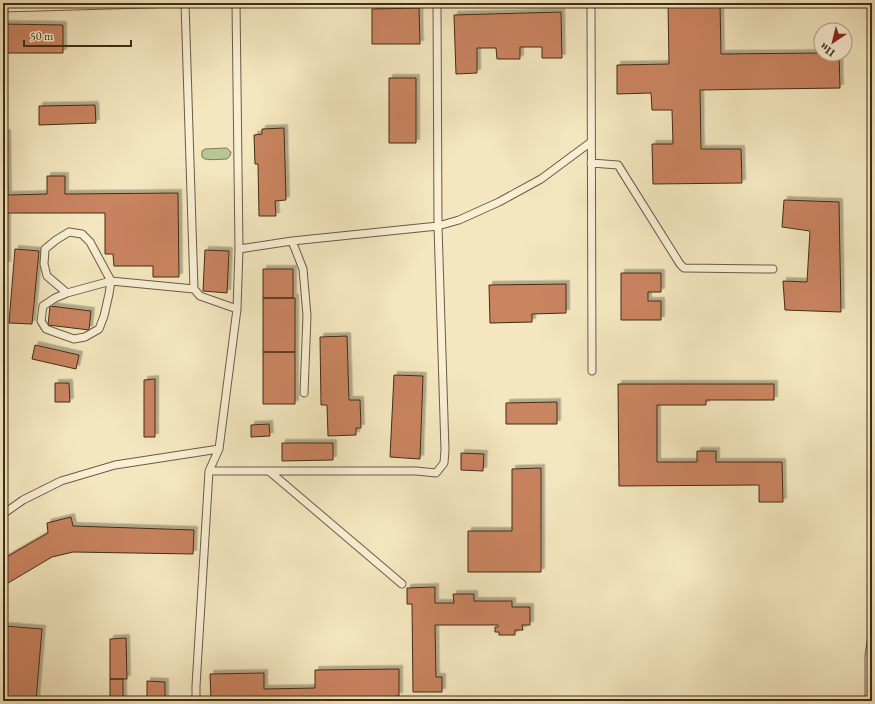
<svg xmlns="http://www.w3.org/2000/svg" width="875" height="704" viewBox="0 0 875 704" font-family="'EB Garamond',serif">
  <defs>
    <filter id="shadow"><feDropShadow dx="3.5" dy="-3.5" stdDeviation="0" flood-color="#0004"/></filter>
  </defs>
  <rect width="100%" height="100%" fill="#f4e7bf"/>
  <filter id="stains"><feTurbulence type="fractalNoise" baseFrequency=".005" numOctaves="4"/><feColorMatrix values="0 0 0 0 .2 0 0 0 0 .09 0 0 0 0 .02 0 0 0 .5 -.17"/></filter>
  <radialGradient id="worn" r=".72"><stop offset=".6" stop-color="#630" stop-opacity="0"/><stop offset="1" stop-color="#630" stop-opacity=".3"/></radialGradient>
  <path fill="#b7c695" stroke="#7c7956" d="M226 148 228 149 231 152 230 156 227 159C223 159 206 161 203 158 201 156 202 154 202 151L205 149Z"/>
  <path fill="#c98461" stroke="#412c16" filter="url(#shadow)" d="M668 3H720L721 54 821 53V54H839L840 88 700 90 701 149H741L742 183 653 184 652 144H673L672 110H652L651 93 617 94V65L669 64Z
    M419 8 420 44H372V9Z
    M561 12 562 58H542V47H520V59H497L496 48H477V73L456 74 454 15Z
    M3 24 63 25V53H3Z
    M389 78H416V143H389Z
    M95 105 96 123 39 125V106Z
    M284 128 286 200 275 201 276 216H259L258 164H255L254 135 262 134V129Z
    M7 133 8 195 47 194V176H65V194L178 193 179 277H153V266H114L113 254H105V213H7V265H3V134Z
    M784 200 839 202 841 312 785 310 783 281 807 282 810 231 782 227Z
    M15 249 39 251 32 324 9 323Z
    M205 250 229 251 227 293 203 291Z
    M263 269H293V298H263Z
    M621 273H661V292H648V301H661V320H621Z
    M566 284V313L532 314V322L490 323 489 285Z
    M263 298H295V352H263Z
    M50 306 91 311 89 330 48 325Z
    M347 336 349 400H360L361 428H356V435L328 436 327 405H321L320 337Z
    M35 345 79 355 76 369 32 359Z
    M263 352H295V404H263Z
    M394 375 423 376 420 459 390 457Z
    M155 379V437H144V380Z
    M55 383H69L70 402H55Z
    M618 384H774V400H706V405H657V462H697V451H716V462H782L783 502H759V485L619 486Z
    M557 402V424H506V403Z
    M269 424 270 436 251 437V425Z
    M282 443H333V460L282 461Z
    M461 453 484 454 483 471 461 470Z
    M541 468V572H468V531H512V469Z
    M71 517 73 526 194 530 193 554 73 552 52 557 3 586V559L48 533 47 523Z
    M435 587V603H454L453 594H474V601H512V607H530V625H522L523 630H515V635H499V632H495V627H498V625H435L436 677H442V692H413L412 604H407V588Z
    M5 626 42 629 36 701H3V652Z
    M126 638 127 679H110V639Z
    M399 669V696H395V701H377V698H327V701H257V699H234V701H211L210 674 264 673V689L315 688V670Z
    M110 679H123V701H110Z
    M147 681 165 682V701H147Z"/>
  <g fill="none" stroke-linecap="round" stroke-linejoin="round">
    <defs>
      <path id="lane" d="M185 3 194 289 200 296 237 309
        M591 3 592 371
        M3 8 181 3
        M591 163 618 165 680 264 684 268 773 269
        M292 241 303 269 307 316 304 393
        M239 249 292 241 438 226 459 220 499 202 541 179 591 142
        M67 293 55 298 43 306 41 321 46 329 57 333 74 339 85 337 99 329 104 316 109 294 111 281 67 293 47 276 44 264 45 249 56 240 69 232 82 234 90 242 111 281 194 289
        M209 471H416L436 473 444 463 445 450 438 226 437 3
        M269 471 402 584
        M3 514 23 500 61 481 115 465 219 449
        M196 701V686L209 471 219 449 237 309 239 249 236 3
        M869 701V656L872 635"/>
    </defs>
    <use href="#lane" stroke="#6e5b40" stroke-width="9"/>
    <path stroke="#412c16" stroke-width="2.5" stroke-dasharray="1 2" stroke-linecap="butt" d="M872 3V7"/>
    <use href="#lane" stroke="#f8efd5" stroke-width="7"/>
  </g>
  <rect width="875" height="704" fill="none" stroke="#f4e7bf" stroke-width="16"/>
  <rect x="4" y="4" width="867" height="696" fill="none" stroke="#412c16" stroke-width="2"/>
  <rect x="8" y="8" width="859" height="688" fill="none" stroke="#412c16"/>
  <g transform="translate(833 42) rotate(215)"><circle r="19" fill="#f8efd5" stroke="#afa189"/>
  <path d="M0-3L7 15L0 10L-7 15Z" fill="#8f2418"/>
  <text y="-6" font-size="11" font-weight="bold" text-anchor="middle" fill="#412c16">Пн</text>
  </g>
  <path d="M24 40v6h107v-6" fill="none" stroke="#412c16" stroke-width="2"/>
  <text x="30" y="40" font-size="12" fill="#412c16" stroke="#f8efd5" stroke-width="3" paint-order="stroke">50 m</text>
  <rect width="100%" height="100%" filter="url(#stains)"/>
  <rect width="100%" height="100%" fill="url(#worn)"/>
</svg>
